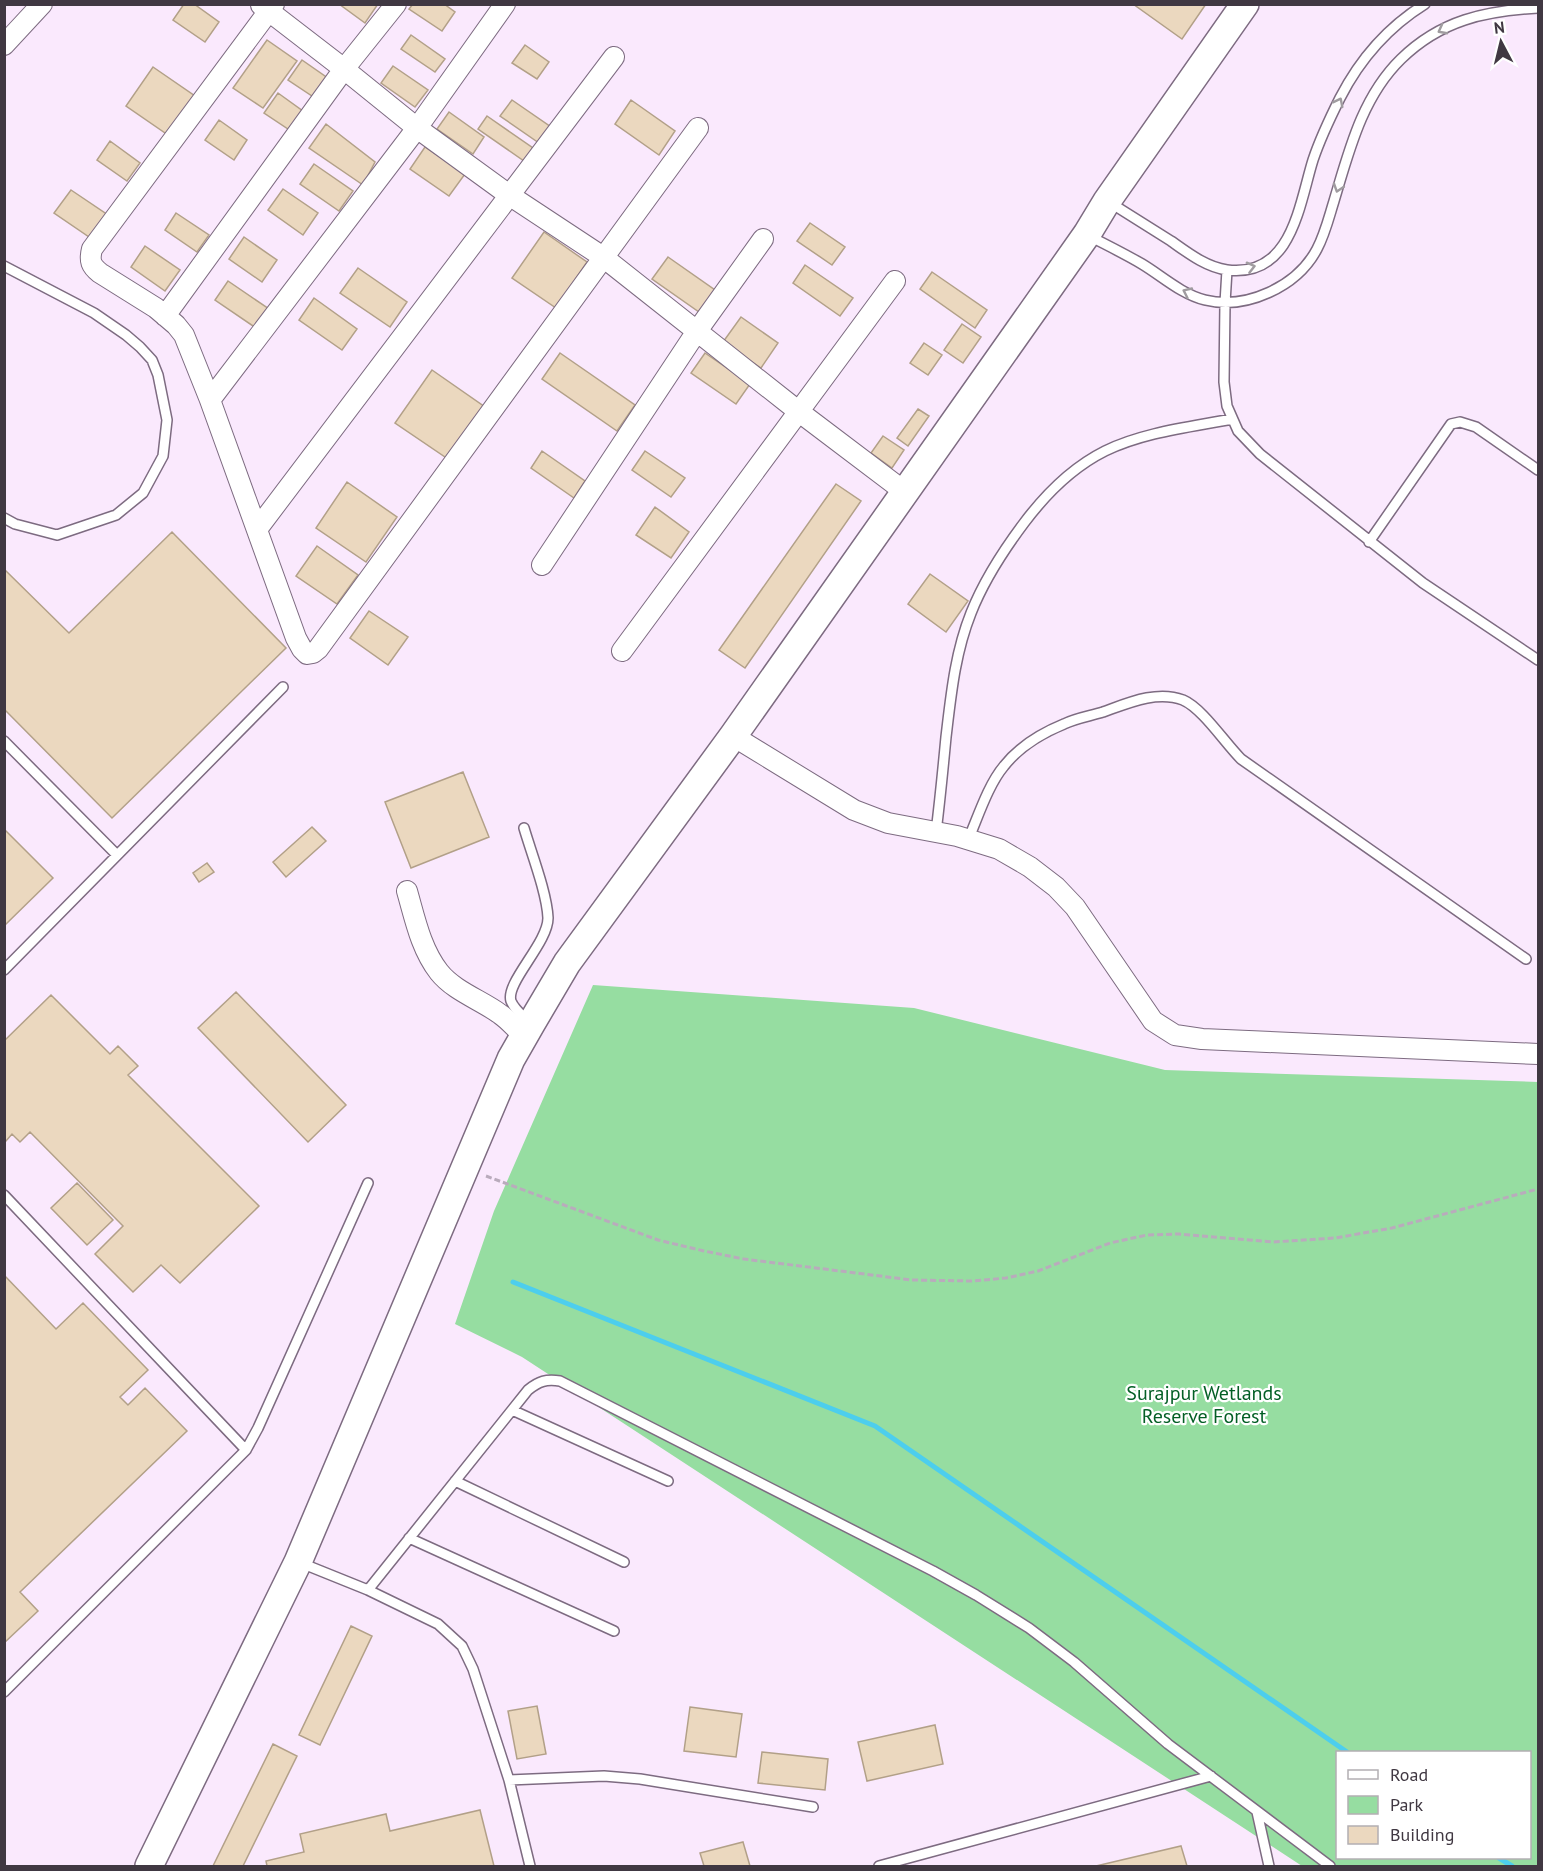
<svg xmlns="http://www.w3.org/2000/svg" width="1543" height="1871" viewBox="0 0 1543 1871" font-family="'PT Sans',sans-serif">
  <rect width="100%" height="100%" fill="#fae9fd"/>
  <path fill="#96dda1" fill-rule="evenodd" d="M593 985 914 1008 1165 1070 1538 1082V1866H1302L522 1357 455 1324 494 1211ZM1338 1752H1530V1858H1338Z"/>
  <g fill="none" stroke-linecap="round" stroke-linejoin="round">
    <path stroke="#4dceed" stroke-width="5" d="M513 1282 875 1426 1347 1752
      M1499 1858 1512 1866"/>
  </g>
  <path fill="#ebd8bf" stroke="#b2a088" stroke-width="1.5" d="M184 4H194L219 22 205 42 173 20Z
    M339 4H378L365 23Z
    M413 4H444L455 12 442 31 409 9Z
    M1133 4H1206L1182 39Z
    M411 35 445 59 435 72 401 49Z
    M267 40 297 61 263 108 233 88Z
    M525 45 549 62 537 79 512 63Z
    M302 60 332 81 318 100 288 80Z
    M393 66 428 90 415 107 381 83Z
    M153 67 195 96 168 135 126 106Z
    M278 93 307 114 294 133 264 113Z
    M512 100 551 127 539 143 500 116Z
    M631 100 675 131 659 155 615 124Z
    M449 112 484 137 473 154 437 129Z
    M487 116 533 148 524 161 478 129Z
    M219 120 247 140 234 160 205 140Z
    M326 124 375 162 363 185 309 148Z
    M110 141 140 163 127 181 97 160Z
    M425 147 465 174 449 196 410 169Z
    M314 164 353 191 339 211 300 184Z
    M283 189 318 213 303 235 268 210Z
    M71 190 108 215 92 239 54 213Z
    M176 213 209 235 197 252 165 230Z
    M810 223 845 247 832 265 797 241Z
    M544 232 587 262 556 308 512 278Z
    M244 237 277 260 262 282 229 259Z
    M145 246 180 270 165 291 131 267Z
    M668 257 715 290 699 312 652 279Z
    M805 265 853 298 840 316 793 283Z
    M358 268 407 302 390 327 340 293Z
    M932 272 987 310 975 328 920 289Z
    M228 281 269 309 256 328 215 300Z
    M314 298 357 329 342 350 299 320Z
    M741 317 778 343 761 368 723 342Z
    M962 324 981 337 963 363 944 350Z
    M924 343 942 355 928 375 910 363Z
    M560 353 635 405 617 431 542 379Z
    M705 353 750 384 736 404 691 373Z
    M432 370 485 407 448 459 395 423Z
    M918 409 929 416 908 446 897 438Z
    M883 436 904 450 892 468 871 453Z
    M542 451 585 481 574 498 531 468Z
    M645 451 685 478 671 497 632 470Z
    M347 482 397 517 366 562 316 528Z
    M836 484 861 501 745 668 719 650Z
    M655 507 689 532 671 558 636 535Z
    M172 532 286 648 112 818 4 709V569L69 633Z
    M317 546 358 575 337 604 296 576Z
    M930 574 968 601 946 632 908 604Z
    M369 611 408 637 388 665 350 638Z
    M463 772 489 837 411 868 385 802Z
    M312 827 326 841 286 877 273 862Z
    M4 829 53 878 4 926Z
    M207 863 214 872 199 882 193 873Z
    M236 992 346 1105 308 1142 198 1028Z
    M51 995 110 1054 118 1046 138 1066 128 1075 259 1206 180 1283 161 1265 133 1292 95 1254 123 1226 30 1132 20 1142 12 1134 6 1141 4 1139V1041Z
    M77 1183 113 1220 87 1245 51 1208Z
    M4 1275 56 1329 83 1303 148 1370 120 1397 128 1405 145 1388 187 1431 20 1592 38 1611 4 1643Z
    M351 1626 372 1636 320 1745 299 1735Z
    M537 1706 546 1754 517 1759 508 1711Z
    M690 1707 742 1714 736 1757 684 1751Z
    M935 1725 943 1764 867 1781 858 1742Z
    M273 1744 297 1756 243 1866H213Z
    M762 1752 828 1759 825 1790 758 1783Z
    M480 1810 494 1866H267L266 1861 304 1852 300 1834 386 1814 390 1831Z
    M743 1842 750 1866H704L700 1853Z
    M1181 1846 1187 1866H1096Z"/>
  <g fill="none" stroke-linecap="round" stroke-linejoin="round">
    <defs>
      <path id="lane" d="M1109 202C1130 215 1150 228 1171 241 1188 253 1206 267 1227 270 1292 278 1299 205 1313 160 1320 139 1330 118 1340 98 1360 59 1388 27 1425 4
        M1089 236C1107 245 1125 254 1142 264 1162 276 1181 294 1205 300 1246 310 1297 287 1317 249 1325 234 1329 217 1334 201 1349 151 1362 97 1401 59 1441 20 1485 11 1538 8
        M4 266 94 313 126 335 140 347 152 360 158 375 167 420 163 456 143 493 116 515 57 535 15 524 4 518
        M1227 270 1225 303 1224 382 1227 406 1238 431 1260 454 1423 583 1538 660
        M1369 542 1451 424 1460 422 1476 427 1538 470
        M4 741 117 855
        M524 828C531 852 547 893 548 918 548 943 505 983 511 1001 514 1009 523 1016 529 1022
        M936 832C940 800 943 769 946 737 951 695 955 653 971 613 984 580 1003 551 1024 523 1045 495 1073 467 1105 451 1144 432 1191 427 1232 419
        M968 840C978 817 988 785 1004 766 1019 747 1042 733 1064 724 1076 718 1090 716 1103 712 1128 703 1157 690 1183 700 1202 708 1225 743 1241 759L1526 959
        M4 970 283 687
        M4 1195 246 1450
        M512 1410 668 1481
        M455 1481 624 1562
        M409 1538 614 1631
        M301 1563 368 1590 438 1624 462 1646 473 1669 509 1780 530 1866
        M368 1590 528 1390C539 1381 546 1379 560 1381L933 1571 976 1595 1029 1628 1074 1662 1168 1744 1330 1866
        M4 1692 246 1450 258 1428 368 1183
        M509 1780 604 1776 640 1779 813 1807
        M1257 1812 1269 1866
        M879 1866 1211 1776"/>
      <path id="street" d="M274 4 92 249C89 261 91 266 100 273L156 308 176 325 184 335 210 400 296 638 302 649 307 654 313 653 318 649 698 128
        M261 5 344 69 417 128 509 195 603 257 798 411 905 492
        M4 45 42 4
        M165 316 344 69 396 4
        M210 400 417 128 505 4
        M258 528 614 57
        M542 565 697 331 763 239
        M622 651 895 281
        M733 736 854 810 888 823 957 836 999 849 1030 867 1056 887 1075 907 1153 1021 1175 1035 1202 1039 1538 1054
        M407 891C415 919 421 949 439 972 454 991 481 1000 500 1014 509 1020 516 1029 524 1036"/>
      <path id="secondary" d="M149 1866 298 1562 511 1059 531 1024 567 963 733 736 1087 234 1107 201 1245 4"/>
    </defs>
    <use href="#lane" stroke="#7d6b81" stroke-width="12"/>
    <use href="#street" stroke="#7d6b81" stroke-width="22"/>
    <use href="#secondary" stroke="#7d6b81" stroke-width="30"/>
    <path stroke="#b9abbc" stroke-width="3" stroke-dasharray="6 3" stroke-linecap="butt" d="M486 1176 658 1240 704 1251 744 1259 912 1280 972 1281 1006 1278 1038 1271 1110 1243 1147 1235 1179 1234 1273 1242 1335 1238 1392 1228 1538 1189"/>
    <use href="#lane" stroke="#fff" stroke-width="9"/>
    <use href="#street" stroke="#fff" stroke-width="20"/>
    <use href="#secondary" stroke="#fff" stroke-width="27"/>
  </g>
  <defs><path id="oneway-chevron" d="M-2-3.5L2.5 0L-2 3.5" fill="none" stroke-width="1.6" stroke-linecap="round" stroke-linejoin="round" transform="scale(1.5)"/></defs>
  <g stroke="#a09ca0">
    <use href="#oneway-chevron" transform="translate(1442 30) rotate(152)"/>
    <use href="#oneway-chevron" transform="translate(1339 102) rotate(-63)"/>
    <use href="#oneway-chevron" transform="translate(1338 188) rotate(108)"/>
    <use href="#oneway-chevron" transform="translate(1251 267) rotate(-14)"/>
    <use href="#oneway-chevron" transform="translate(1187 292) rotate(-155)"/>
  </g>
  <g text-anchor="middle" stroke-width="4.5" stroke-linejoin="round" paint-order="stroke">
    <g font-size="20" fill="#035f25" stroke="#fff">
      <text x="1204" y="1400">Surajpur Wetlands<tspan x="1204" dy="23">Reserve Forest</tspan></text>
    </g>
  </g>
  <rect width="1543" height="1871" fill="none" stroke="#403842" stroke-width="12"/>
  <rect x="1336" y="1751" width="195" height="108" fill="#ffffff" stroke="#b3afb3" stroke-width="1.5"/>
  <rect x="1348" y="1770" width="30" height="9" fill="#ffffff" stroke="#b3afb3" stroke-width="1.5"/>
  <text x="1390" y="1781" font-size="18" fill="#403842">Road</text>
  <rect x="1348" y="1796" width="30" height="18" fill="#96dda1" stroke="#b3afb3" stroke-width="1.5"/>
  <text x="1390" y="1811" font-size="18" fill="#403842">Park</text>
  <rect x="1348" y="1826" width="30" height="18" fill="#ebd8bf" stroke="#b3afb3" stroke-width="1.5"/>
  <text x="1390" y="1841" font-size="18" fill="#403842">Building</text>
  <g transform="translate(1501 42) rotate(353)" stroke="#ffffff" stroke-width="4.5" paint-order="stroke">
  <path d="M0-4.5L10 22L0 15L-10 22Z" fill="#403842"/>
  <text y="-9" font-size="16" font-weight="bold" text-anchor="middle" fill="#403842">N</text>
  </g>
</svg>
